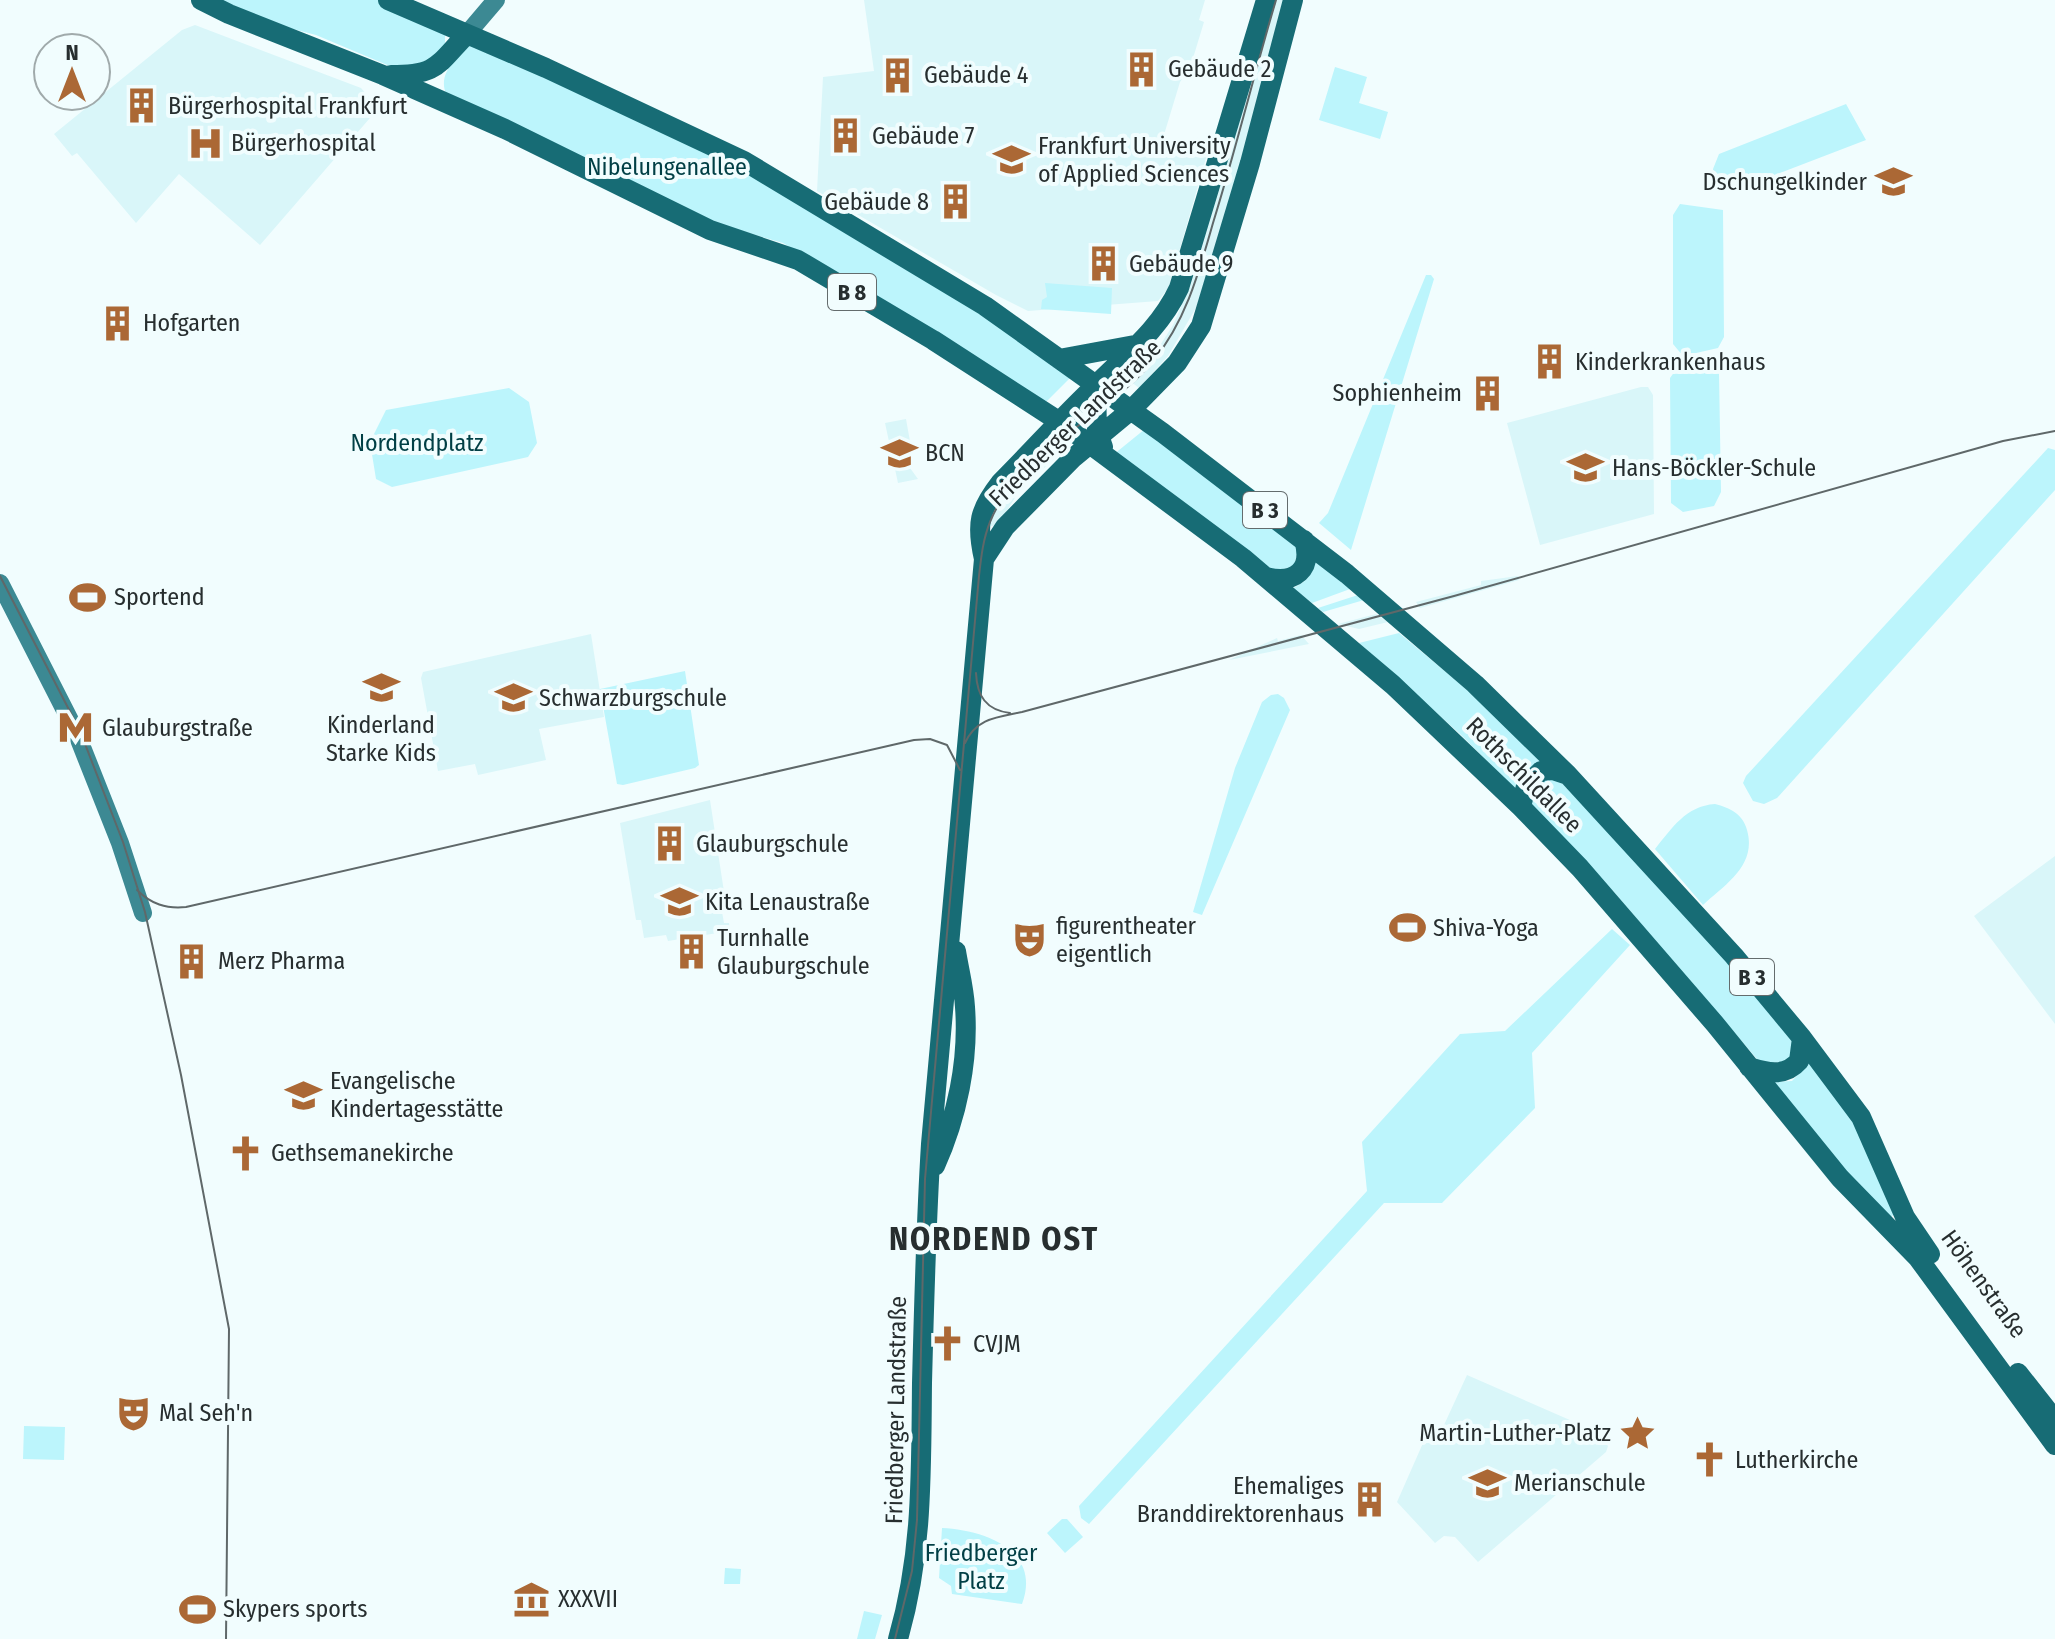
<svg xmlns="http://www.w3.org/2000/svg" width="2055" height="1639" viewBox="0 0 2055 1639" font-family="'Fira Sans Condensed',sans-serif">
  <rect width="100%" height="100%" fill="#f1fdfe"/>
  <path fill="#d9f6f9" d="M864 0H1205L1199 20 1204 22 1190 68 1180 82 1163 138 1208 151 1169 287 1158 301 1028 311 996 295 817 191 823 77 874 71Z
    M1272 0H1284L1243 154 1197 306 1168 356 1139 388 1130 381 1152 358 1173 325 1191 284 1228 161Z
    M195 25 361 88 374 103 376 111 260 245 179 174 136 223 77 153 72 156 54 134 182 30Z
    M1641 387H1648L1653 395 1654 514 1540 545 1507 423Z
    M906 419 911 447 905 461 918 479 898 483 885 423Z
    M1055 441 1067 448 1021 488 998 525 985 527 988 517 1027 463Z
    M1518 576 1519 580 1420 608 1416 602 1481 585V581Z
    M1376 614 1388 622 1359 629 1338 624Z
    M591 634 604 717 539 729 546 760 478 775 475 764 438 771 421 678 423 672Z
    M1301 635 1309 644 1229 660 1277 638 1278 641Z
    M710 800 726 905 721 906 724 923H729L730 931 668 941 666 935 644 938 641 920H636L620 823Z
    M2055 856V1024L1974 916Z
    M1467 1375 1595 1431 1608 1446 1606 1452 1478 1562 1455 1537 1444 1536 1435 1543 1397 1502 1427 1434 1438 1438Z"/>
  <path fill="#bcf5fc" d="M220 0H378L445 32V48L427 64 392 67 316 35 274 24Z
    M473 42 722 157 970 302 1070 378 1046 402 783 243 714 223 446 93C437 74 459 53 473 42Z
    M1335 67 1367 77 1359 103 1388 112 1380 139 1319 120Z
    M1846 104 1866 140 1730 192 1714 183 1713 169 1719 154Z
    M1680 204 1723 210 1724 337 1718 348 1683 356 1673 344V215Z
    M1426 275H1431L1434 279 1351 550 1319 523 1328 513Z
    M1045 283 1112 288 1111 314 1041 309 1042 300 1047 297Z
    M1713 365 1719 373 1721 492 1714 506 1683 512 1671 503 1670 378 1675 371Z
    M509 388 529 402 537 443 528 457 392 487 376 479 370 442 386 410Z
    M1145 429 1299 546 1294 566 1273 572 1113 455Z
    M2048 448 2055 450V490L1777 798 1764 804 1753 801 1743 783 1746 776Z
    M1315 560 1350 589 1312 603 1293 588C1306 582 1314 574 1315 560Z
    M1358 595 1364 600 1323 612 1318 608Z
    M1399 633 1464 687 1546 765 1515 789 1460 734 1359 643Z
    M685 671 699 765 695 768 623 785 617 784 600 689Z
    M1278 694 1284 698 1290 710 1202 915 1193 912 1235 768 1262 702 1271 695Z
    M1558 779 1689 915 1792 1038 1791 1062 1761 1063 1757 1059 1613 891 1532 805 1531 792 1539 780Z
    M1715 804C1730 808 1743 814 1747 830 1757 865 1726 884 1703 905L1655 849C1672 828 1686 806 1715 804Z
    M1612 929 1630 945 1532 1053 1535 1108 1442 1203H1384L1089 1524 1081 1518 1079 1506 1367 1191 1362 1142 1460 1034 1505 1031Z
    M1807 1057 1849 1111 1896 1212 1889 1219 1855 1185 1773 1082 1792 1081 1803 1069Z
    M24 1426 65 1427 64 1460 23 1459Z
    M1062 1519H1067L1083 1537 1065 1553 1047 1533Z
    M942 1528C984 1530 1042 1550 1022 1604L952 1594 951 1586 939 1578Z
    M725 1568 741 1569 740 1584H724Z
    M864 1611 882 1615 875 1639H857Z"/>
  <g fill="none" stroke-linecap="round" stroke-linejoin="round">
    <path stroke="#3c8993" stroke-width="18" d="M467 34 496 0
      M0 583 76 732 120 843 143 913"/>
    <path stroke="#176c75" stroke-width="20" d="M201 0 229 14 383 75 505 129 710 230 798 260 933 340 1060 422 1243 558 1393 685 1521 807 1580 868 1715 1024 1840 1178 1918 1258 2055 1445
      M388 0 546 68 744 161 985 306 1163 433 1347 574 1475 684 1568 775 1734 956 1802 1038 1861 1117 1905 1217 1930 1254
      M391 75C438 75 437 65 467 34
      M1059 359 1140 344
      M1096 385 1097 430 1103 447
      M984 559 1005 527 1073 458 1131 410 1177 363 1201 326 1250 163 1293 0
      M1266 577C1295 584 1313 570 1304 540
      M1521 807 1526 786 1541 771 1553 770 1568 775
      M1749 1067C1768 1073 1785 1077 1799 1061L1802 1038
      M935 1166C957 1117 969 1061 965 1007 964 988 959 970 956 951
      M2018 1373 2055 1420
      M898 1639C923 1553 921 1472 922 1383 924 1303 926 1224 931 1144L984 559C976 524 979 510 1001 482 1033 450 1063 416 1096 385 1127 354 1160 329 1179 288L1266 0"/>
    <path stroke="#5f6869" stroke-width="2" d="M0 576 80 731 123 842 145 912 181 1075 229 1329 226 1639
      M976 673C977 696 986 710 1010 713
      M965 743C976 718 998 717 1022 712L1454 596 2003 441 2055 431
      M137 890C151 904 166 909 186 907L914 740 930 739 947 745 960 770
      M895 1639 912 1571 917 1520 925 1179 979 576C981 558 983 539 990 522 1019 450 1105 419 1153 361 1186 321 1199 272 1213 223 1236 149 1254 74 1276 0"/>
  </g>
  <defs>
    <symbol id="building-bare" viewBox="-9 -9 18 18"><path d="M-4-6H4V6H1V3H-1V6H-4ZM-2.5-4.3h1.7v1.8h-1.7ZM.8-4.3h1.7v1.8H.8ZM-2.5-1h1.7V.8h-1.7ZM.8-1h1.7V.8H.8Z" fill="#ab6835" stroke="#f1fdfe" stroke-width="2.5" paint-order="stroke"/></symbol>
    <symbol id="hospital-bare" viewBox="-9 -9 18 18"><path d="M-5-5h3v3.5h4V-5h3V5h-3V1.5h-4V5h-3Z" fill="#ab6835" stroke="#f1fdfe" stroke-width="2.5" paint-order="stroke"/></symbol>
    <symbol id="university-bare" viewBox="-9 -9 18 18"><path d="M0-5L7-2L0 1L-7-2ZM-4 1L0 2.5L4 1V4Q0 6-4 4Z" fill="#ab6835" stroke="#f1fdfe" stroke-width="2.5" paint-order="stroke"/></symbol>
    <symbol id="school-bare" viewBox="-9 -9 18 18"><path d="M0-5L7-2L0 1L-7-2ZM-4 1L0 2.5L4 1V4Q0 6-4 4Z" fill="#ab6835" stroke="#f1fdfe" stroke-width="2.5" paint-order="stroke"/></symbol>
    <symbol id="stadium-bare" viewBox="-9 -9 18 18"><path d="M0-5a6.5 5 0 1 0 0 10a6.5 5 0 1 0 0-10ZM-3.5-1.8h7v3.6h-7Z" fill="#ab6835" stroke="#f1fdfe" stroke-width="2.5" paint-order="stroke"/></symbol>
    <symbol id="metro-bare" viewBox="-9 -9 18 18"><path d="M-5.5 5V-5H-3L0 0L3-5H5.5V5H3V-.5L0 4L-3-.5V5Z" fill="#ab6835" stroke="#f1fdfe" stroke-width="2.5" paint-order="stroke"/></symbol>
    <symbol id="theatre-bare" viewBox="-9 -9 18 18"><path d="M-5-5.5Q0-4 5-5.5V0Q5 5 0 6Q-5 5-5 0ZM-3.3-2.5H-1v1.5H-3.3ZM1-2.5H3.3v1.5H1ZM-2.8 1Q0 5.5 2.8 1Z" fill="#ab6835" stroke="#f1fdfe" stroke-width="2.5" paint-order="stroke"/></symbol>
    <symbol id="church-bare" viewBox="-9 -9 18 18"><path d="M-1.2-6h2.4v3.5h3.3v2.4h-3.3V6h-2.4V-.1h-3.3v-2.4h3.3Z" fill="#ab6835" stroke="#f1fdfe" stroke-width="2.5" paint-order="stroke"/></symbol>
    <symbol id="sight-bare" viewBox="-9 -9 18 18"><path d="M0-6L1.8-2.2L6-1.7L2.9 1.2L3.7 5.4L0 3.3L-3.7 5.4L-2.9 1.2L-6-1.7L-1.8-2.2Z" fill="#ab6835" stroke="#f1fdfe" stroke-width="2.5" paint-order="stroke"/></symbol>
    <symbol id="museum-bare" viewBox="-9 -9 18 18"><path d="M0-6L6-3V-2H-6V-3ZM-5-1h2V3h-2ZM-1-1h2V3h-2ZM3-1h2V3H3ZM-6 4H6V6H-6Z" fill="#ab6835" stroke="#f1fdfe" stroke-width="2.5" paint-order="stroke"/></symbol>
  </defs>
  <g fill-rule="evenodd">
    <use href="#building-bare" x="1116" y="44" width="51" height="51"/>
    <use href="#building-bare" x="872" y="50" width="51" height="51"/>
    <use href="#building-bare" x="116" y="80" width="51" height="51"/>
    <use href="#building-bare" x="820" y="110" width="51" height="51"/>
    <use href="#hospital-bare" x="180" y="118" width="51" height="51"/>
    <use href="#university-bare" x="986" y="134" width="51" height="51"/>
    <use href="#school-bare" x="1868" y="156" width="51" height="51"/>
    <use href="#building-bare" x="930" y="176" width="51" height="51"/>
    <use href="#building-bare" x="1078" y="238" width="51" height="51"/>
    <use href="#building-bare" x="92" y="298" width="51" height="51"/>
    <use href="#building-bare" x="1524" y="336" width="51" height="51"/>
    <use href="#building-bare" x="1462" y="368" width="51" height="51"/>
    <use href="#university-bare" x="874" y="428" width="51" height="51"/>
    <use href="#school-bare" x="1560" y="442" width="51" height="51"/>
    <use href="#stadium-bare" x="62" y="572" width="51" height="51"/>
    <use href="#school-bare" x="356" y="662" width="51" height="51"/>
    <use href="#school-bare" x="488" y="672" width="51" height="51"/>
    <use href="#metro-bare" x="50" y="702" width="51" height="51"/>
    <use href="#building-bare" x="644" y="818" width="51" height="51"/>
    <use href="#school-bare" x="654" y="876" width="51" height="51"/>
    <use href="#stadium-bare" x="1382" y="902" width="51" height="51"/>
    <use href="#theatre-bare" x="1004" y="914" width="51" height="51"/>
    <use href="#building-bare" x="666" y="926" width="51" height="51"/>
    <use href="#building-bare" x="166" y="936" width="51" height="51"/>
    <use href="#school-bare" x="278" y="1070" width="51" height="51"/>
    <use href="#church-bare" x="220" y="1128" width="51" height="51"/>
    <use href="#church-bare" x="922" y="1318" width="51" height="51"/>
    <use href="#theatre-bare" x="108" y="1388" width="51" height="51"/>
    <use href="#sight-bare" x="1612" y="1408" width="51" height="51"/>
    <use href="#church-bare" x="1684" y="1434" width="51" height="51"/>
    <use href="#school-bare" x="1462" y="1458" width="51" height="51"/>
    <use href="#building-bare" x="1344" y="1474" width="51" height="51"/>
    <use href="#museum-bare" x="506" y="1574" width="51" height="51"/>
    <use href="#stadium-bare" x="172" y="1584" width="51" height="51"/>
  </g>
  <g text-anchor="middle" stroke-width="8" stroke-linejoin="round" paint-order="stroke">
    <g fill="#f1fdfe" stroke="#646c6d" stroke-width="2">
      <rect x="828" y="274" width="48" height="36" rx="6"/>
      <rect x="1243" y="492" width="44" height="36" rx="6"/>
      <rect x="1730" y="959" width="44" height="36" rx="6"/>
    </g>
    <g font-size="22" font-weight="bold" fill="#272e2f">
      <text x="852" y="300">B 8</text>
      <text x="1265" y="518">B 3</text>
      <text x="1752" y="985">B 3</text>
    </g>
    <g font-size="24" fill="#272e2f" stroke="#f1fdfe" text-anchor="start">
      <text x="1168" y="77">Gebäude 2</text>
      <text x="924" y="83">Gebäude 4</text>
      <text x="168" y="114">Bürgerhospital Frankfurt</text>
      <text x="872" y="144">Gebäude 7</text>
      <text x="231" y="151">Bürgerhospital</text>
      <text x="1038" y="154">Frankfurt University<tspan x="1038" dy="28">of Applied Sciences</tspan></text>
      <text x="1867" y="190" text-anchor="end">Dschungelkinder</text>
      <text x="929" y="210" text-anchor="end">Gebäude 8</text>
      <text x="1129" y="272">Gebäude 9</text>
      <text x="143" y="331">Hofgarten</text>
      <text x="1575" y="370">Kinderkrankenhaus</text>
      <text x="1462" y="401" text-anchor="end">Sophienheim</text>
      <text x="925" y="461">BCN</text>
      <text x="1612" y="476">Hans-Böckler-Schule</text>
      <text x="114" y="605">Sportend</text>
      <text x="539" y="706">Schwarzburgschule</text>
      <text x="381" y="733" text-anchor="middle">Kinderland<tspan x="381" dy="28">Starke Kids</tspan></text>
      <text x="102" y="736">Glauburgstraße</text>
      <text x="696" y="852">Glauburgschule</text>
      <text x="705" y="910">Kita Lenaustraße</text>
      <text x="1056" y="934">figurentheater<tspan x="1056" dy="28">eigentlich</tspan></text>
      <text x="1433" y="936">Shiva-Yoga</text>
      <text x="717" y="946">Turnhalle<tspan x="717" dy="28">Glauburgschule</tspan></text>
      <text x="218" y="969">Merz Pharma</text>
      <text x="330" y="1089">Evangelische<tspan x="330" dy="28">Kindertagesstätte</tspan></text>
      <text x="271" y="1161">Gethsemanekirche</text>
      <text x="973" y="1352">CVJM</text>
      <text x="159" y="1421">Mal Seh'n</text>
      <text x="1611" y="1441" text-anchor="end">Martin-Luther-Platz</text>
      <text x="1735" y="1468">Lutherkirche</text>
      <text x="1514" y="1491">Merianschule</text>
      <text x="1344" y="1494" text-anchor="end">Ehemaliges<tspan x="1344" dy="28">Branddirektorenhaus</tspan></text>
      <text x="558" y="1607">XXXVII</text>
      <text x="223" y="1617">Skypers sports</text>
    </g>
    <g font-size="24" fill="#013f45" stroke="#f1fdfe">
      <text x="667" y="175">Nibelungenallee</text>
      <text x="417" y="451">Nordendplatz</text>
      <text x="981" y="1561">Friedberger<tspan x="981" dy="28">Platz</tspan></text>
    </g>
    <g font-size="24" fill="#272e2f" stroke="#f1fdfe">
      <text transform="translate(1075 423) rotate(-44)" y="8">Friedberger Landstraße</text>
      <text transform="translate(1524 775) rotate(45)" y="8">Rothschildallee</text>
      <text transform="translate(1984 1284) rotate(54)" y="8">Höhenstraße</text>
      <text transform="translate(896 1410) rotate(-89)" y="8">Friedberger Landstraße</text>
    </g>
    <g font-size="32" font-weight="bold" letter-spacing="2" fill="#272e2f" stroke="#f1fdfe">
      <text x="994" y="1250">NORDEND OST</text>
    </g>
  </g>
  <g transform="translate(72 72)"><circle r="38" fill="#f1fdfe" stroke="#a0aaab" stroke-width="2"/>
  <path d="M0-6L14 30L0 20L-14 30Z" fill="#ab6835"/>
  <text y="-12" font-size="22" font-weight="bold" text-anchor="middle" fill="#272e2f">N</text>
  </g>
</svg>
